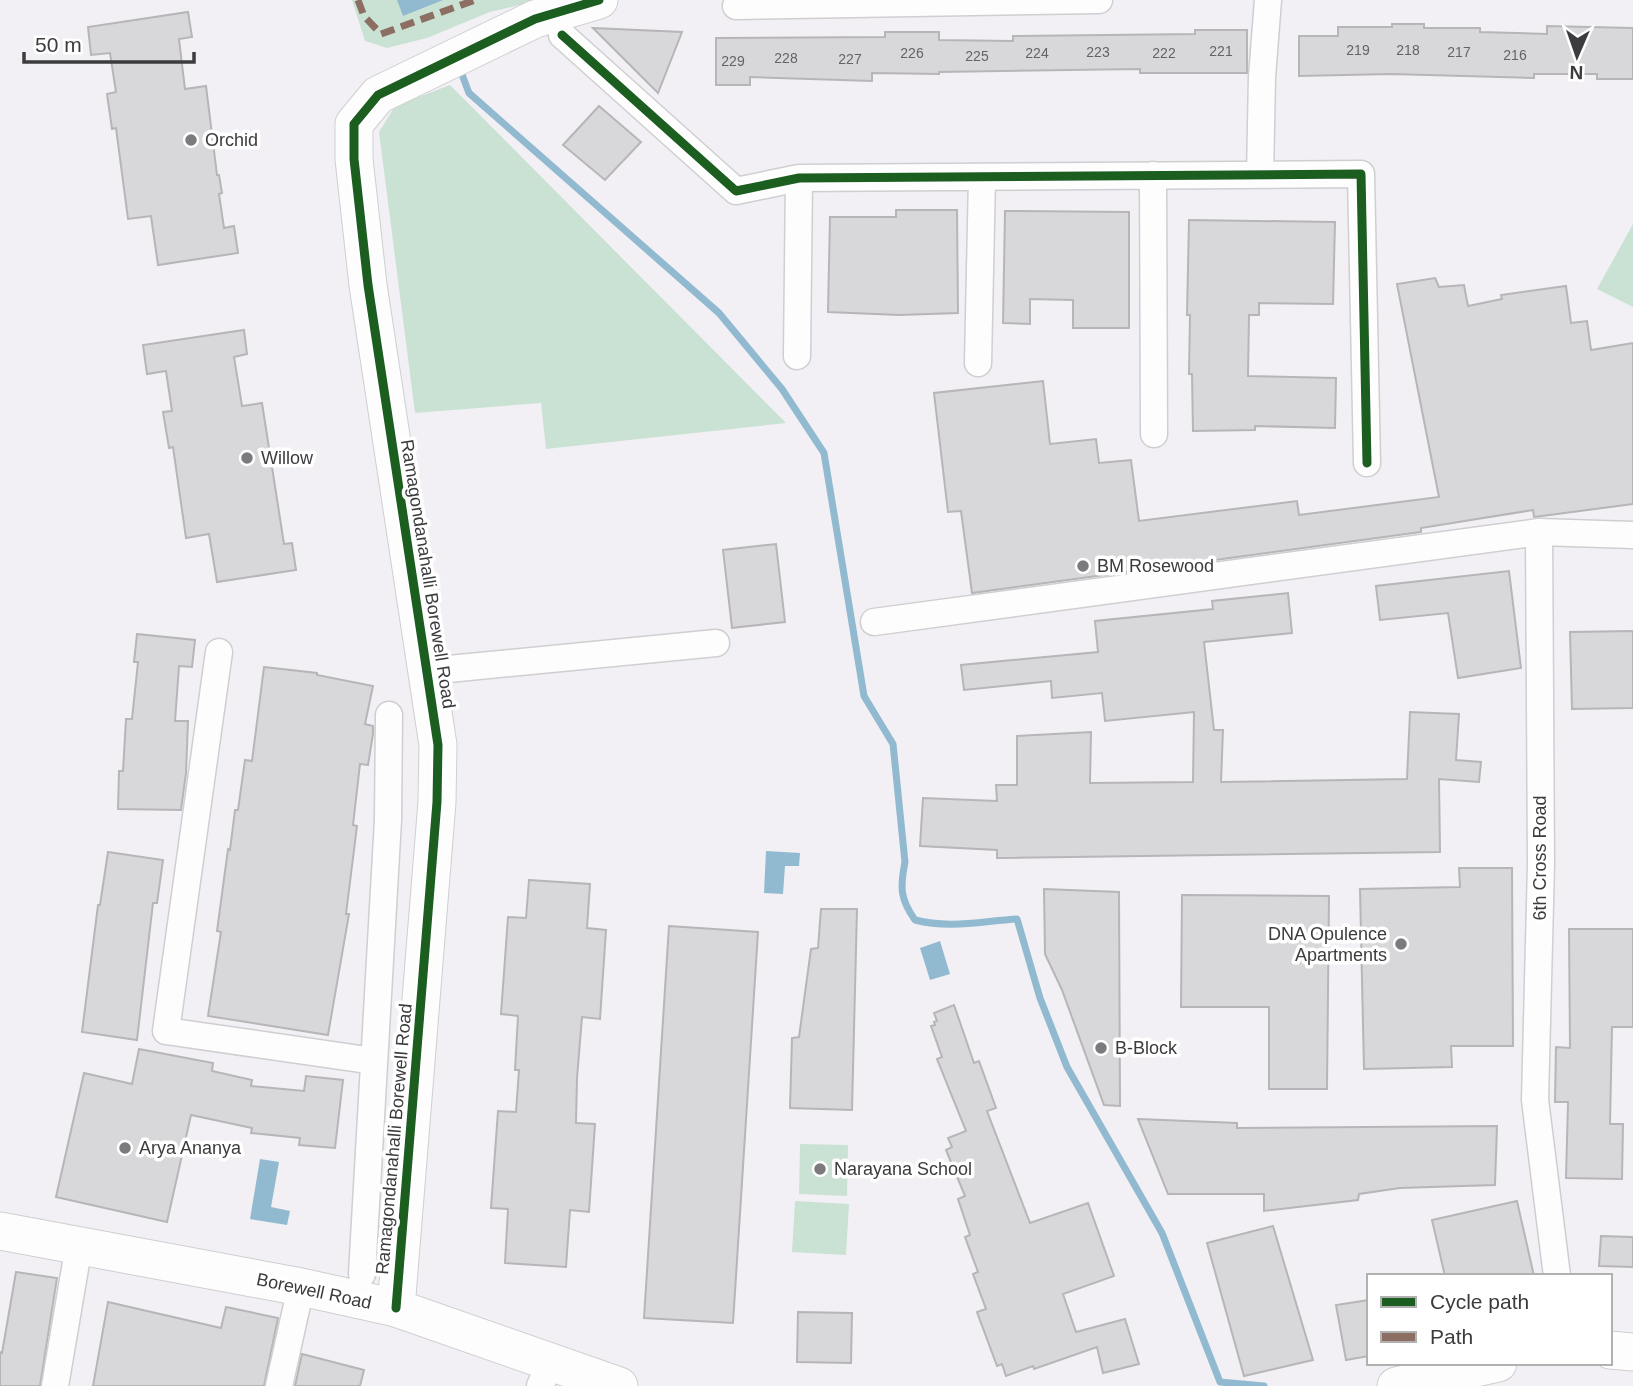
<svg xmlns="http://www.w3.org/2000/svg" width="1633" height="1386" viewBox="0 0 1633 1386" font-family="Helvetica,sans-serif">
  <rect width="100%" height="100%" fill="#f2f0f4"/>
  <path fill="#cae2d4" d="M352 0H540L490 12 427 38 387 48 365 41Z
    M450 85 786 423 546 449 541 403 415 413 379 132 395 106Z
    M1633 224V307L1597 289Z
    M800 1144 848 1145 847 1196 799 1194Z
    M795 1201 849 1204 846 1255 792 1252Z"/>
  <path fill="#91bad1" d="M397 0H443L403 16Z
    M766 851 800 853 799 866H785L783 894 764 893Z
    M940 941 950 974 930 980 920 948Z
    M260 1159 279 1162 271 1207 290 1211 287 1225 250 1219Z"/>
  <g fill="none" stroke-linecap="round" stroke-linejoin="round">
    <path stroke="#91bad1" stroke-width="7" d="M461 72 469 93 719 313 782 389 824 453 864 696 893 744 905 862C900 887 900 899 915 920 950 929 982 921 1017 919L1040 998 1067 1067 1162 1233 1220 1382 1264 1386"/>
  </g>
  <path fill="#d8d7d9" stroke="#b6b5b7" stroke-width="2" d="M188 12 192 37 179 39 185 89 206 86 217 175H219L222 193 219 194 224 228 234 226 238 253 158 265 151 216 128 219 116 128 112 129 107 94 116 92 110 53 91 55 88 27Z
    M1392 24H1424V28H1480V32L1547 34V26L1633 28V79H1597V74H1534V78L1391 74 1299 76V36H1338V27H1392Z
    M593 28 682 32 658 93Z
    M1195 30H1247V73H1140V69L939 72V74L872 73V81L750 77V85H716V38L885 37V32H939V40L1013 41V36L1195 34Z
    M599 106 641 142 605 180 563 145Z
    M896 210H957L958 313 899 315 828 312 830 217H896Z
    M1005 211 1129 212V328H1073V300L1030 299V324L1003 323Z
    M1189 220 1335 222 1333 304 1259 303V315H1249L1248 376 1336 378 1335 428 1255 426V430L1193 431 1192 374H1189L1190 315H1187Z
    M1435 278 1439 287 1464 285 1468 306 1502 299 1501 295 1566 286 1571 323 1587 321 1591 350 1633 343V504L1542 516 1534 517 1533 510 1421 528V532L972 593 961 511 948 512 934 393 1043 381 1050 444 1096 439 1099 463 1131 460 1139 521 1297 501 1299 515 1439 497 1397 284Z
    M244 330 247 354 234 357 242 406 262 403 284 544 292 543 296 570 217 582 209 534 186 538 173 447 169 448 163 412 172 411 166 371 147 374 143 345Z
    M776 544 785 622 732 628 723 550Z
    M1509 571 1521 668 1458 678 1448 613 1380 620 1376 586Z
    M1288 593 1292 633 1204 642 1214 730H1223L1221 782 1407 779 1410 712 1459 714 1456 760 1481 762 1479 782 1439 779 1440 852 997 858V850L920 846 923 798 997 801 996 785H1017V736L1091 732 1090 783 1193 782 1194 712 1105 721 1102 693 1052 698 1051 681 964 690 961 665 1098 652 1095 621 1213 609 1212 601Z
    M1633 631V708L1572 709 1570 632Z
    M137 634 195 640 192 667 179 666 175 721H188L186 773 181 810 118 809 119 771H123L126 719H132L138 662H134Z
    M264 667 317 673V675L373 686 365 724 373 726V734L368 765 360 764 353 825 357 826 346 914H349L328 1035 208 1016 221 932 217 931 228 849 230 850 235 810H238L245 760 252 761Z
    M108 852 163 860 157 903H153L137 1040 82 1032 98 905H100Z
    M1459 868H1512L1513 1046H1451L1452 1067 1364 1069 1360 889 1460 887Z
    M529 880 590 884 587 928 606 930 600 1019 582 1017 577 1078 576 1123 595 1124 589 1212 570 1210 566 1267 505 1263 508 1209 491 1208 498 1111 516 1112 519 1070H515L518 1016 501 1014 508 917 526 918Z
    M1044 889 1119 892 1120 1106 1104 1105 1062 990 1045 954Z
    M1182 895 1329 896 1327 1089H1269V1007H1181Z
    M821 909H857L852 1110 790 1108 792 1038 799 1037 811 949 818 948Z
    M669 926 758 932 733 1323 644 1318Z
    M1569 929H1633V1027H1612L1610 1124H1623L1622 1179 1566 1178 1568 1102H1555L1556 1047 1570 1048Z
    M954 1005 974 1063 979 1061 996 1108 987 1111 1030 1223 1088 1203 1114 1276 1063 1294 1076 1332 1125 1319 1139 1364 1103 1373 1097 1347 1034 1369 1033 1366 1006 1376 1002 1364 997 1366 977 1312 986 1309 973 1274 978 1272 965 1237 970 1235 958 1199 965 1196 946 1150 952 1147 948 1138 966 1131 937 1059 942 1057 931 1026 935 1025 934 1022 937 1021 934 1013Z
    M139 1049 213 1063 212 1071 252 1080 251 1086 304 1091 306 1076 343 1080 335 1148 299 1145 300 1138 251 1133 252 1128 191 1115 167 1222 56 1197 84 1073 132 1084Z
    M1138 1119 1237 1123V1128L1497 1126 1495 1185 1400 1188 1359 1194 1358 1200 1264 1211V1194H1168Z
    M1517 1201 1534 1276H1445L1432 1220Z
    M1273 1226 1313 1360 1244 1376 1207 1243Z
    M1601 1236 1633 1237V1267L1599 1266Z
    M16 1272 57 1278 40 1386H0V1352L2 1353Z
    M1369 1300V1356L1346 1360 1336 1305Z
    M108 1302 221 1328 226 1307 278 1318 264 1386H93Z
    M798 1312 852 1313 851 1363 797 1362Z
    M302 1354 364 1370 360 1386H295Z"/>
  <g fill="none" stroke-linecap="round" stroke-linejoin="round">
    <defs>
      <path id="street" d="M736 6 1099 0
        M562 35 736 191 799 178 1361 174 1367 463
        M1153 175 1154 434
        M1260 175 1262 77 1268 0
        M797 356 799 178
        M978 363 982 177
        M874 622 1539 532
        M219 652 166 1031 374 1061
        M428 671 716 643
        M362 1274 388 820 389 715
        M1557 1276 1535 1100 1541 864 1539 532 1633 535
        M55 1386 79 1245
        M279 1386 301 1287
        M540 1386 550 1364"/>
      <path id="secondary" d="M0 1231 301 1287 396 1308 619 1386
        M396 1308 437 802 438 745 368 285 354 159V124L378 95 535 19 599 0
        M1610 1350 1633 1352
        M1396 1386 1498 1363"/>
    </defs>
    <use href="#street" stroke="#cfced1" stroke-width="29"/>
    <use href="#secondary" stroke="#cfced1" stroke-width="39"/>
    <use href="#street" stroke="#fdfdfd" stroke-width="26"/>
    <use href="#secondary" stroke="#fdfdfd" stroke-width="37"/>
    <path stroke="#8d6e63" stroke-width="7" stroke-dasharray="14 7" stroke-linecap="butt" d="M358 0 364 16 381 34 475 0"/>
    <defs>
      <path id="cycleway" d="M562 35 736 191 799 178 1361 174 1367 463
        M396 1308 437 802 438 745 368 285 354 159V124L378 95 535 19 599 0"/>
    </defs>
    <use href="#cycleway" stroke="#fff" stroke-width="13"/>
    <use href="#cycleway" stroke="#1b5e20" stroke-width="9"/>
  </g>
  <g fill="#7c7a7d" stroke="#fff" stroke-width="2.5">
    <circle cx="191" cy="140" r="7"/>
    <circle cx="247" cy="458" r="7"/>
    <circle cx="1083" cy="566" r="7"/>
    <circle cx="1401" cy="944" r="7"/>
    <circle cx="1101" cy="1048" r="7"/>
    <circle cx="125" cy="1148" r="7"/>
    <circle cx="820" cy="1169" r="7"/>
  </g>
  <g text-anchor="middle" stroke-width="7" stroke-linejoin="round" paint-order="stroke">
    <g font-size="14" fill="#646466">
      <text x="1358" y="55">219</text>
      <text x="1408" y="55">218</text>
      <text x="1221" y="56">221</text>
      <text x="1098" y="57">223</text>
      <text x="1459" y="57">217</text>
      <text x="912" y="58">226</text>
      <text x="1037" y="58">224</text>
      <text x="1164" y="58">222</text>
      <text x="1515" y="60">216</text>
      <text x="977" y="61">225</text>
      <text x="786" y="63">228</text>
      <text x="850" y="64">227</text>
      <text x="733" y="66">229</text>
    </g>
    <g font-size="18" fill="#3c3b3d" stroke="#fff" text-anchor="start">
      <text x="205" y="146">Orchid</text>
      <text x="261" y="464">Willow</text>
      <text x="1097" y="572">BM Rosewood</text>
      <text x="1387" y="940" text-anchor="end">DNA Opulence<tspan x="1387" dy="21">Apartments</tspan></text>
      <text x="1115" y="1054">B-Block</text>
      <text x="139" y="1154">Arya Ananya</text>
      <text x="834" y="1175">Narayana School</text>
    </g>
    <g font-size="18" fill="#3c3b3d" stroke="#fff">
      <text transform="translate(428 574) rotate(81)" y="6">Ramagondanahalli Borewell Road</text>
      <text transform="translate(1540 858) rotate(-90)" y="6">6th Cross Road</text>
      <text transform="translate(394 1139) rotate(-85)" y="6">Ramagondanahalli Borewell Road</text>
      <text transform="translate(314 1291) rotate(12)" y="6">Borewell Road</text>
    </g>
  </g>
  <rect x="1367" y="1274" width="245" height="91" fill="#ffffff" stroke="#b1b1b1" stroke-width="2"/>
  <rect x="1381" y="1297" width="35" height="10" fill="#1b5e20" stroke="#b1b1b1" stroke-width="2"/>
  <text x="1430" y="1309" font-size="21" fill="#3c3b3d">Cycle path</text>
  <rect x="1381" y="1332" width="35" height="10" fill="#8d6e63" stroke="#b1b1b1" stroke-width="2"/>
  <text x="1430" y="1344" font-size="21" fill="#3c3b3d">Path</text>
  <g transform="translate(1577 56) rotate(182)" stroke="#ffffff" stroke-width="5" paint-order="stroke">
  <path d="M0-5L12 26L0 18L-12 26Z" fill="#3c3b3d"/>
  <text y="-10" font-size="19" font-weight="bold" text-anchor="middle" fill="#3c3b3d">N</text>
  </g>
  <path d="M24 52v10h170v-10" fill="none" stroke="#3c3b3d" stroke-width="3.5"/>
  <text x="35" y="52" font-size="21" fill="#3c3b3d" stroke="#ffffff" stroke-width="5" paint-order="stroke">50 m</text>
</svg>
